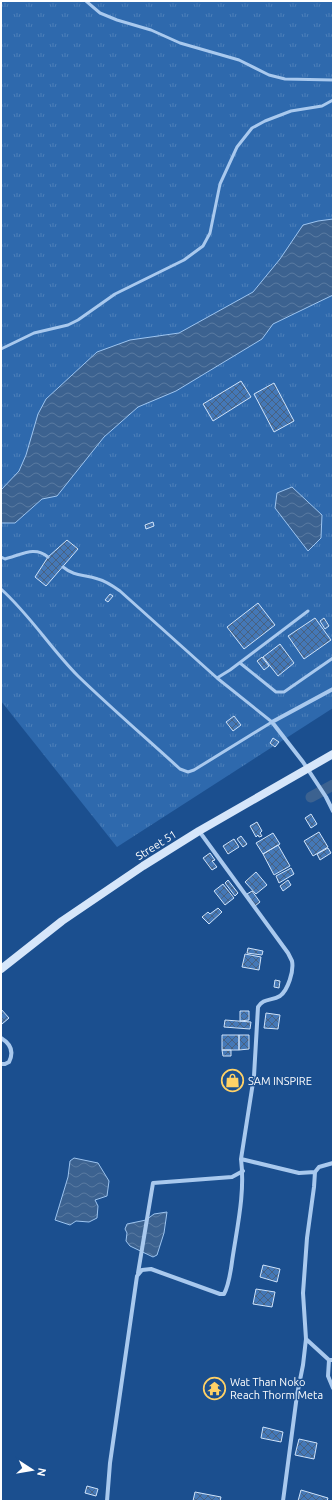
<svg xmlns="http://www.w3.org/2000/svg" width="334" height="1502" viewBox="0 0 334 1502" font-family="Ubuntu,sans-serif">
  <defs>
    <pattern id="grass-tufts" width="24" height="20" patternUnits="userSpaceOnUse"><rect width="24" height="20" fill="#2e69ad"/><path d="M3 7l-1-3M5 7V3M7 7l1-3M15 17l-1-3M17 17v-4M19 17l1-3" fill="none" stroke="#4d80b9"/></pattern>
    <pattern id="water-waves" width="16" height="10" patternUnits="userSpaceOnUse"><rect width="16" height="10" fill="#3c6290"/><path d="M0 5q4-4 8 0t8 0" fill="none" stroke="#597aa1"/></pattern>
    <pattern id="building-cross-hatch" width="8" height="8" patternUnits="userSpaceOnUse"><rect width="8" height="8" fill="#4478b7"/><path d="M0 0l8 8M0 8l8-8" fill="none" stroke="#486282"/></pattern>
  </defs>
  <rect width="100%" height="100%" fill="#1b4f8f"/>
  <path fill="url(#grass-tufts)" d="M1 1H333V708L117 847 1 701Z"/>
  <path fill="url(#water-waves)" stroke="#9cc4f0" d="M333 219V295L273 324 262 339 176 391 138 407 104 437 57 496 42 499 15 523H1V490L19 471 26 455 38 414 46 399 97 352 130 340 179 333 253 292 280 259 303 225 318 221Z
    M292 487 322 515 321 538 308 551 275 508 277 493Z
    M74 1158 98 1163 109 1181 107 1196 95 1200 98 1206 97 1218 89 1222 76 1221 70 1225 55 1220 68 1177 70 1161Z
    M167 1212 164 1233 157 1255 153 1257 130 1246 126 1241 127 1233 125 1229 127 1224 146 1220 154 1214Z"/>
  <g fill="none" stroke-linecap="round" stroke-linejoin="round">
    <path stroke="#3c6290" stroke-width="11" d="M311 797 333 785"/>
  </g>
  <path fill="url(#building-cross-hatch)" stroke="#cfe3fa" d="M241 381 251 397 213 421 203 404Z
    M274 383 294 421 274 432 254 394Z
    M153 522 154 526 146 529 145 525Z
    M67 540 78 549 46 586 35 577 48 557Z
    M110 594 113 596 108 602 105 600Z
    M258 603 275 625 244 649 227 627Z
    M315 618 331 640 304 659 288 636Z
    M324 618 329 626 325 629 320 621Z
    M280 644 294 663 278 676 263 657Z
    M262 657 269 666 264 670 257 661Z
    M234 716 241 725 233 731 226 722Z
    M273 738 279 742 275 747 270 743Z
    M311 814 317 824 311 828 305 818Z
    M257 822 262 831 260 833 262 836 259 837 258 835 256 837 250 826Z
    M319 832 328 847 313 856 304 841Z
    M273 833 280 844 263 854 256 843Z
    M241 836 247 844 243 847 237 839Z
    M234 839 239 847 228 854 223 846Z
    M278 845 290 866 274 875 263 854Z
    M328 848 331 853 320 860 317 854Z
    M210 853 215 860 212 861 217 867 212 870 203 858Z
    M291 868 294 874 279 883 276 876Z
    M256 872 267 885 256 894 245 882Z
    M228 880 238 893 235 896 225 883Z
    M288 880 291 885 283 891 280 886Z
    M223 884 234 898 225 905 214 891Z
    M252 891 260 902 255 906 247 894Z
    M218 908 222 912 209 924 202 917 208 912 210 914Z
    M248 948 263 951 262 955 247 953Z
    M245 954 261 957 259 970 242 967Z
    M275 980 280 981 279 988 274 987Z
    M1 1009 9 1018 2 1024 1 1023Z
    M240 1011H249V1020L240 1021Z
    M266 1013 280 1015 278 1029 264 1028Z
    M225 1020 251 1022 250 1029 224 1027Z
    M222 1035H239V1050H222Z
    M239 1035H249V1049L239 1050Z
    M222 1050H231V1056H223Z
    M263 1265 280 1269 277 1282 260 1277Z
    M256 1289 275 1292 272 1307 253 1304Z
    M263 1427 283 1432 281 1442 261 1438Z
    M299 1439 317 1443 314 1459 295 1455Z
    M87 1486 98 1489 96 1496 85 1493Z
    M301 1490 328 1498 327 1501H298Z
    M195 1492 221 1497 220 1501H193Z"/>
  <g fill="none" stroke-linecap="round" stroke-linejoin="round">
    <path stroke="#a9c9ee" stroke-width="3" d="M86 1 100 13 117 20 151 30 180 43 239 60 269 75 285 79 333 80
      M1 349 34 333 68 325 78 320 115 294 184 260 203 246 210 233 220 184 237 147 252 128 265 121 291 111 322 106 333 100
      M1 557 5 559 8 558C23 554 35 546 48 557
      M1 589C30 615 51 649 78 676 111 708 146 738 180 769L188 772 194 770 272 722 217 678 120 591C113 586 106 581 98 579 84 574 75 577 63 567
      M240 663 276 692H284L333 658
      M217 678 230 670 308 611"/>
    <path stroke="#a9c9ee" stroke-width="4" d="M333 689 272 722 303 762 326 797 333 811
      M199 831 288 953C289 955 291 959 292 961 294 971 288 990 280 996 272 1001 263 998 258 1007L254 1076 241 1159 299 1173 315 1172 319 1167 333 1163
      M1 1038C11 1044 14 1052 9 1062L5 1064H1
      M138 1273 153 1183 232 1177 243 1171
      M306 1339 329 1360H333
      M329 1360 328 1376 333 1388
      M107 1501 110 1463 137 1276 142 1270 151 1269 220 1294H224C230 1283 231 1267 233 1255 238 1223 245 1191 241 1159
      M283 1501 297 1395 303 1365 306 1339 303 1293 307 1238 314 1187 315 1172"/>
    <path stroke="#d6e6fa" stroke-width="8" d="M1 969 62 921 143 866 199 831 333 754"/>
  </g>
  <defs>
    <symbol id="shop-ring" viewBox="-11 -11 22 22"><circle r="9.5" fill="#1b4f8f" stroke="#ffd166" stroke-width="1.5"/><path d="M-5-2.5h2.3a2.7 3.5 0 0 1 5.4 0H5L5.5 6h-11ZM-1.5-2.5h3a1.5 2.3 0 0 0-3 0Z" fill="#ffd166"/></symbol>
    <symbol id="temple-ring" viewBox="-11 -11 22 22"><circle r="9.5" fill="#1b4f8f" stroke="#ffd166" stroke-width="1.5"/><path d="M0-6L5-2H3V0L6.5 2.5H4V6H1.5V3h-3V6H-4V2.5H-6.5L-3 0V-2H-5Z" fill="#ffd166"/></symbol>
  </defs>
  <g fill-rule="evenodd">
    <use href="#shop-ring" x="220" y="1068" width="25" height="25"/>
    <use href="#temple-ring" x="202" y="1376" width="25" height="25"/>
  </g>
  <g text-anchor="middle" stroke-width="3" stroke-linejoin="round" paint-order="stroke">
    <g font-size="11" fill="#fff" stroke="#1b4f8f">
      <text transform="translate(156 845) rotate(-32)" y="4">Street 51</text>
    </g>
    <g font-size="11" fill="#fff" stroke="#1b4f8f" text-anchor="start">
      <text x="248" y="1085">SAM INSPIRE</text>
      <text x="230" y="1386">Wat Than Noko<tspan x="230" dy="13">Reach Thorm Meta</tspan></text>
    </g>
  </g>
  <rect width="334" height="1502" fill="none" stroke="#ffffff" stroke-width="4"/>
  <g transform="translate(32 1470) rotate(102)" stroke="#1b4f8f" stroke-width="3" paint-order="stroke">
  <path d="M0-3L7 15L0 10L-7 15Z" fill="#ffffff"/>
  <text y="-6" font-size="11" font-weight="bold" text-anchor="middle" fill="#ffffff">N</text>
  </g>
</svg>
